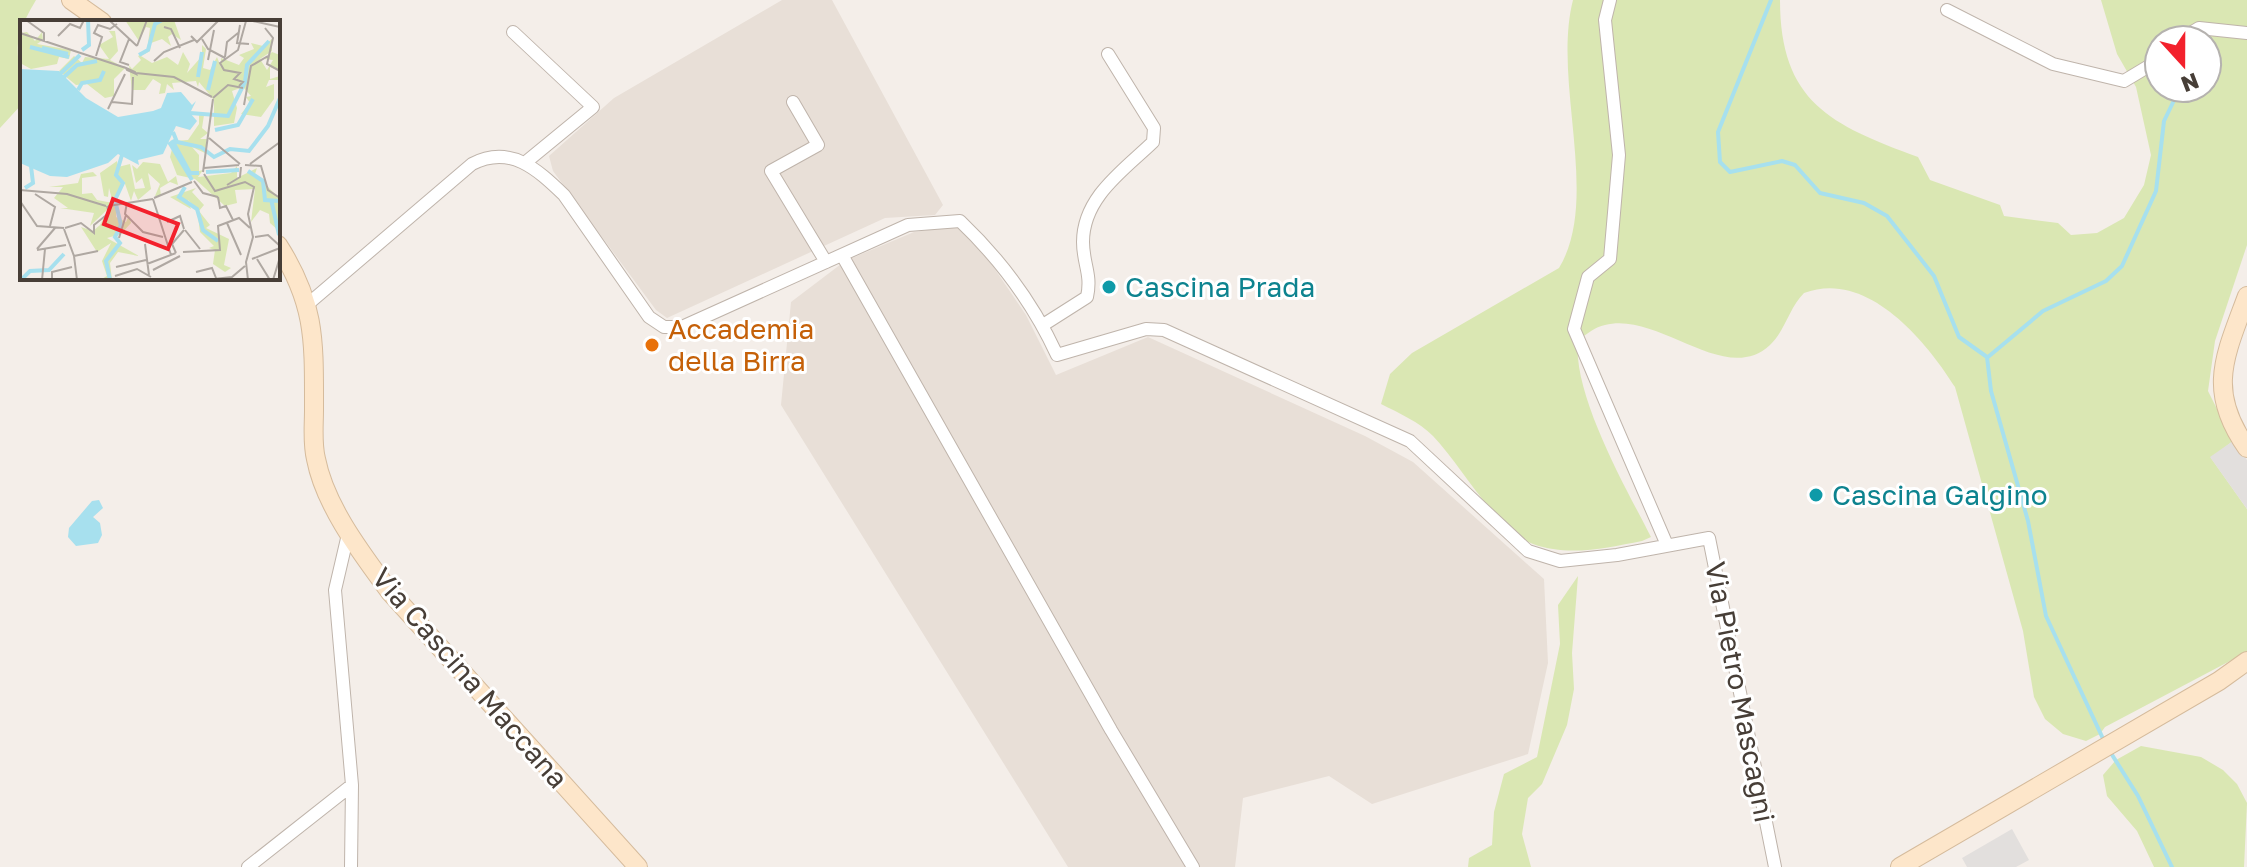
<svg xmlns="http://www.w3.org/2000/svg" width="2247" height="867" viewBox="0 0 2247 867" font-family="'Golos Text',sans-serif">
  <rect width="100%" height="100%" fill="#f4eee9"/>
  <path fill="#e8dfd7" d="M782 0H832L943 205 935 215 885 218 667 318 656 310 553 171 549 156 614 98Z
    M965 225 1026 315 1056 375 1148 337 1365 436 1413 462 1544 579 1548 663 1528 754 1372 804 1329 776 1243 798 1235 867H1068L781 405 791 302 845 261 914 232Z"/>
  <path fill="#dae7b3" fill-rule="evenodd" d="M0 0H36C6 50 22 52 22 104L0 128Z
    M1573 0H1780C1780 102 1831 125 1918 157L1930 180 2000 205 2004 216 2058 223 2071 235 2097 233 2124 218 2144 185 2151 155 2136 87 2117 54 2101 0H2247V245L2215 341 2208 391 2233 441 2211 458 2247 509V652L2105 727 2100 734 2086 741 2063 734 2045 719 2034 697 2023 631 1955 387C1925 339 1866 269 1804 293 1789 308 1785 331 1770 345 1725 387 1659 311 1605 325 1595 327 1587 334 1578 340 1572 394 1626 488 1651 537L1642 541C1606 548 1569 557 1533 544 1495 529 1462 466 1433 436 1419 422 1399 413 1381 404L1390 374 1412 353 1559 268C1601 198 1552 82 1573 0ZM2159 40H2207V88H2159Z
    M1578 576 1572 653 1574 689 1567 725 1542 784 1528 798 1522 834 1531 867H1468L1469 858 1492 845 1494 812 1504 774 1537 757 1560 644 1558 605Z
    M2141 746 2201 757 2223 770 2237 784 2247 803 2244 867H2154L2137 831 2107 796 2103 775 2116 760Z"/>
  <path fill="#e2dfdd" d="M2233 441 2247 460V509L2210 457Z
    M2012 829 2029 860 2016 867H1967L1962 858Z"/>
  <path fill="#a7e0ee" d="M99 500 103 508 93 517 100 523 102 535 98 543 76 546 68 537 69 528 92 501Z"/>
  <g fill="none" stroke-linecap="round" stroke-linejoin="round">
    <path stroke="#a7e0ee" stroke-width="4" d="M1771 0 1718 132 1720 162 1730 172 1782 161 1795 165 1820 193 1864 203 1887 216 1934 276 1959 337 1987 357 1991 391 2028 521 2046 616 2105 743
      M1988 357 2043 311 2106 281 2122 266 2156 191 2164 121 2180 88
      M2109 750 2138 796 2172 867"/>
    <defs>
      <path id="street" d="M1610 0 1605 20 1619 155 1610 259 1588 277 1574 329 1667 545
        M1947 10 2053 64 2124 81 2159 60
        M513 32 593 107 526 162
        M2179 40 2199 28 2247 33
        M793 102 818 145 771 171 826 262
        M842 255 1111 730 1193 867
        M308 304 472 164C510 144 537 169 564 195L649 317 664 327H682L908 225 960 221C1001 260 1033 303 1057 355L1146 329 1164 330 1410 441 1528 551 1560 561 1617 555 1709 538 1775 867
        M1043 325 1087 297C1092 274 1083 264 1083 242 1083 197 1124 170 1153 142L1154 128 1108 54
        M349 530 335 590 352 785 351 867
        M248 867 352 785"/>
      <path id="secondary" d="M71 0 102 22
        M278 245C316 304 314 342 314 410 314 426 312 443 316 459 325 506 362 554 390 592L638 867
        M2247 296C2225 356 2206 390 2247 448
        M1900 867 2219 681 2247 661"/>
    </defs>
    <use href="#street" stroke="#bfb4ab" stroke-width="14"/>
    <use href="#secondary" stroke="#d5bb9c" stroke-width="20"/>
    <use href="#street" stroke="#fff" stroke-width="12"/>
    <use href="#secondary" stroke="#fde6ca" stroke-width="18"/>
  </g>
  <g fill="#0f9aa8" stroke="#fff" stroke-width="3">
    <circle cx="1109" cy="287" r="8"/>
    <circle cx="1816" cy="495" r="8"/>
  </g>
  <circle fill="#e8710a" stroke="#fff" stroke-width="3" cx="652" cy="345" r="8"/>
  <g text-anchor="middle" stroke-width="6" stroke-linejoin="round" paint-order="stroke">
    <g font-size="28" fill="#0d838f" stroke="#fff" text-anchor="start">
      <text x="1125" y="297">Cascina Prada</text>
      <text x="1832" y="505">Cascina Galgino</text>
    </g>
    <g font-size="28" fill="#c56008" stroke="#fff" text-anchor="start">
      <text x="668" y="339">Accademia<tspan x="668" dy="32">della Birra</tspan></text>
    </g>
    <g font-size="28" fill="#473e37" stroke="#fff">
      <text transform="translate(470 678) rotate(49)" y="10">Via Cascina Maccana</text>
      <text transform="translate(1740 692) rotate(79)" y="10">Via Pietro Mascagni</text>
    </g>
  </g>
  <g transform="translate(20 20)">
    <rect width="260" height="260" fill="#f4eee9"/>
    <path d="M154 0 161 20 152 14 148 17 151 26 142 19 131 23 130 31 121 36 132 43 147 37 158 45 163 32 170 44 167 53 182 36V25L186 29 183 48 190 50 197 37 201 47V38L219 45 224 38 219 35 234 29 231 23 243 26 252 19V31L240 39 247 50 253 40 244 39 252 32 260 35V51L250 47V59L260 56V60H249L246 67 254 64V79L241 97 221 94 230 83 226 77 231 76 223 67 212 71 217 88 214 103 194 106V80L179 62 178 67 176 61 152 63 154 70 147 64 145 73 139 74 141 64 133 59 125 70H112L109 45 112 49 121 40 118 36 127 31 130 8 126 7 119 21 105 0ZM89 11H95L98 31 90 40 105 48 94 59V76L85 78 67 64 56 65 39 51 54 36 62 43 65 37 89 39 79 25 93 17ZM7 12 15 21 22 12 23 20 17 24 51 30 49 39 39 37 37 44 11 49 0 43V13ZM179 94 184 95 182 108 188 113 180 119H187L185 133 172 127 179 135V151L183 150 178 157 211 153 217 146V158L237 148 235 154 260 179V212L250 203 249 194 240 190 231 202 235 169 215 170 217 183 205 186 175 159 157 155 150 137 154 121 168 120 179 104ZM97 141 98 147 110 144 115 169 125 168 122 158 116 163 112 145 117 149 123 142 140 144 148 162 156 156 158 165 150 162 140 168 141 176H135L140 164 128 153 131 169 118 180 114 171 111 181 104 161 96 179V197L106 202 109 195 111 203 101 214 87 218 119 236 98 232 90 243 92 260H80L87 256 82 241 91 223 77 232 61 207 73 211 80 205 89 188 70 206 74 193 40 188H48L34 178 43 167H29L58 163 61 154 73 152 77 156 62 158V174L72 173 77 180 93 183 89 168 88 177 84 176 80 153ZM176 168 172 172 184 185 179 191 190 205 186 208 209 219 204 245 211 248 205 252 193 244 195 230 189 228 194 226 180 212 177 189 168 180 171 189 150 177Z" fill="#dae7b3"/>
    <path d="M0 49 39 51 66 78 98 97 133 91 141 88 147 73 161 72 172 85 176 81 170 93 177 101 170 110 156 106 143 134 118 140 119 145 98 134 88 143 47 157 30 156 0 143Z" fill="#a7e0ee"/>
    <path fill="none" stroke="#a7e0ee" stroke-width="4" d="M10 27 49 37M22 28 48 34M62 30 69 25 68 0M119 35 128 30 135 4 142 0M40 54 60 35M44 57 57 45 77 41M178 57 182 32M58 70 62 63 80 60 84 51M188 70 195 41M170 93 208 96 225 62 227 45 249 21M195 110 218 105 233 79M153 112 157 122 181 127 194 137 210 129 229 131 248 106 260 78M152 120 170 153H179M149 122 172 160M228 151 243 161 245 180 260 181M186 152 219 150M165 167 159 177 177 189 183 210 198 221M5 168 13 163 11 146M251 179 259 215M1 260 10 251 29 250 44 234M90 260 86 241 100 223 95 217 101 205 95 180 103 163 96 155 102 135"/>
    <path fill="none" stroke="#afa8a2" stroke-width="2" d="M6 0 24 13V21M89 0 117 26M228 0 260 7M220 5 217 23 229 24M144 7 151 9 160 28M245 8 253 18 247 44 260 51M0 13 106 48M38 16 50 4 60 8 64 0M171 16 177 22 199 0M109 19 100 42 109 45M182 19 188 29 205 38M117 26 127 0M76 36 82 17 74 13 78 5 90 9 97 4M205 37 207 22 218 13M188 40 194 10M134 41 144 32 174 20M106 48 115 52 116 54 107 50ZM116 53 154 57 192 77M219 66 223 62 214 59 220 53 204 50 200 43 218 30 226 1M193 78 208 65 223 68M92 82 112 84 113 57M224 85 231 46 248 36M88 89 105 54M189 118 220 144M230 144 260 122M225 145 241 146 248 170 260 178M184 148 219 145M183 152 193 79M184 154 195 171 225 162 234 167 228 194 233 217 226 242 228 260M174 161 183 173 198 177M207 165 220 157 221 147M0 170 47 174 86 186M15 174 35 187 30 206M198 177 200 188 206 186 213 200M134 178 172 162M133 179 151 235M0 181 17 206 44 208M107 182 105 194 123 212 143 217M88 186 133 179M147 202 160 196 164 209M207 203 221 235M45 208 61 203 74 213V205L89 193 87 186M44 209 54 236M165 210 180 229M235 217 248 215 260 226M99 218 106 195M125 224 129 255M17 229 35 208M17 230 46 225M163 232 200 230 198 206 219 198 230 208M156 233 152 224 164 210M54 236 78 231M54 236 57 260M232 239 260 228M237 239 250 260M127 244 156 233M96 247 126 240M133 250 160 236M176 252 192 248 196 258M95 256 117 249 131 257M22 260 25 229M32 260V252L52 247M185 260 212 257 225 246M253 260 260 237"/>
    <path fill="#f3212c" fill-opacity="0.15" stroke="#f3212c" stroke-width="4" d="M93 179 158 204 148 229 84 204Z"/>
    <rect width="260" height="260" fill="none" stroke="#473e37" stroke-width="4"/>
  </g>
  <g transform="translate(2183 64) rotate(159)"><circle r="38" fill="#ffffff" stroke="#b5b2af" stroke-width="2"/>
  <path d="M0-6L14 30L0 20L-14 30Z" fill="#f3212c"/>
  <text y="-12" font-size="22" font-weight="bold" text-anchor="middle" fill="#473e37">N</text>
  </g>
</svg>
